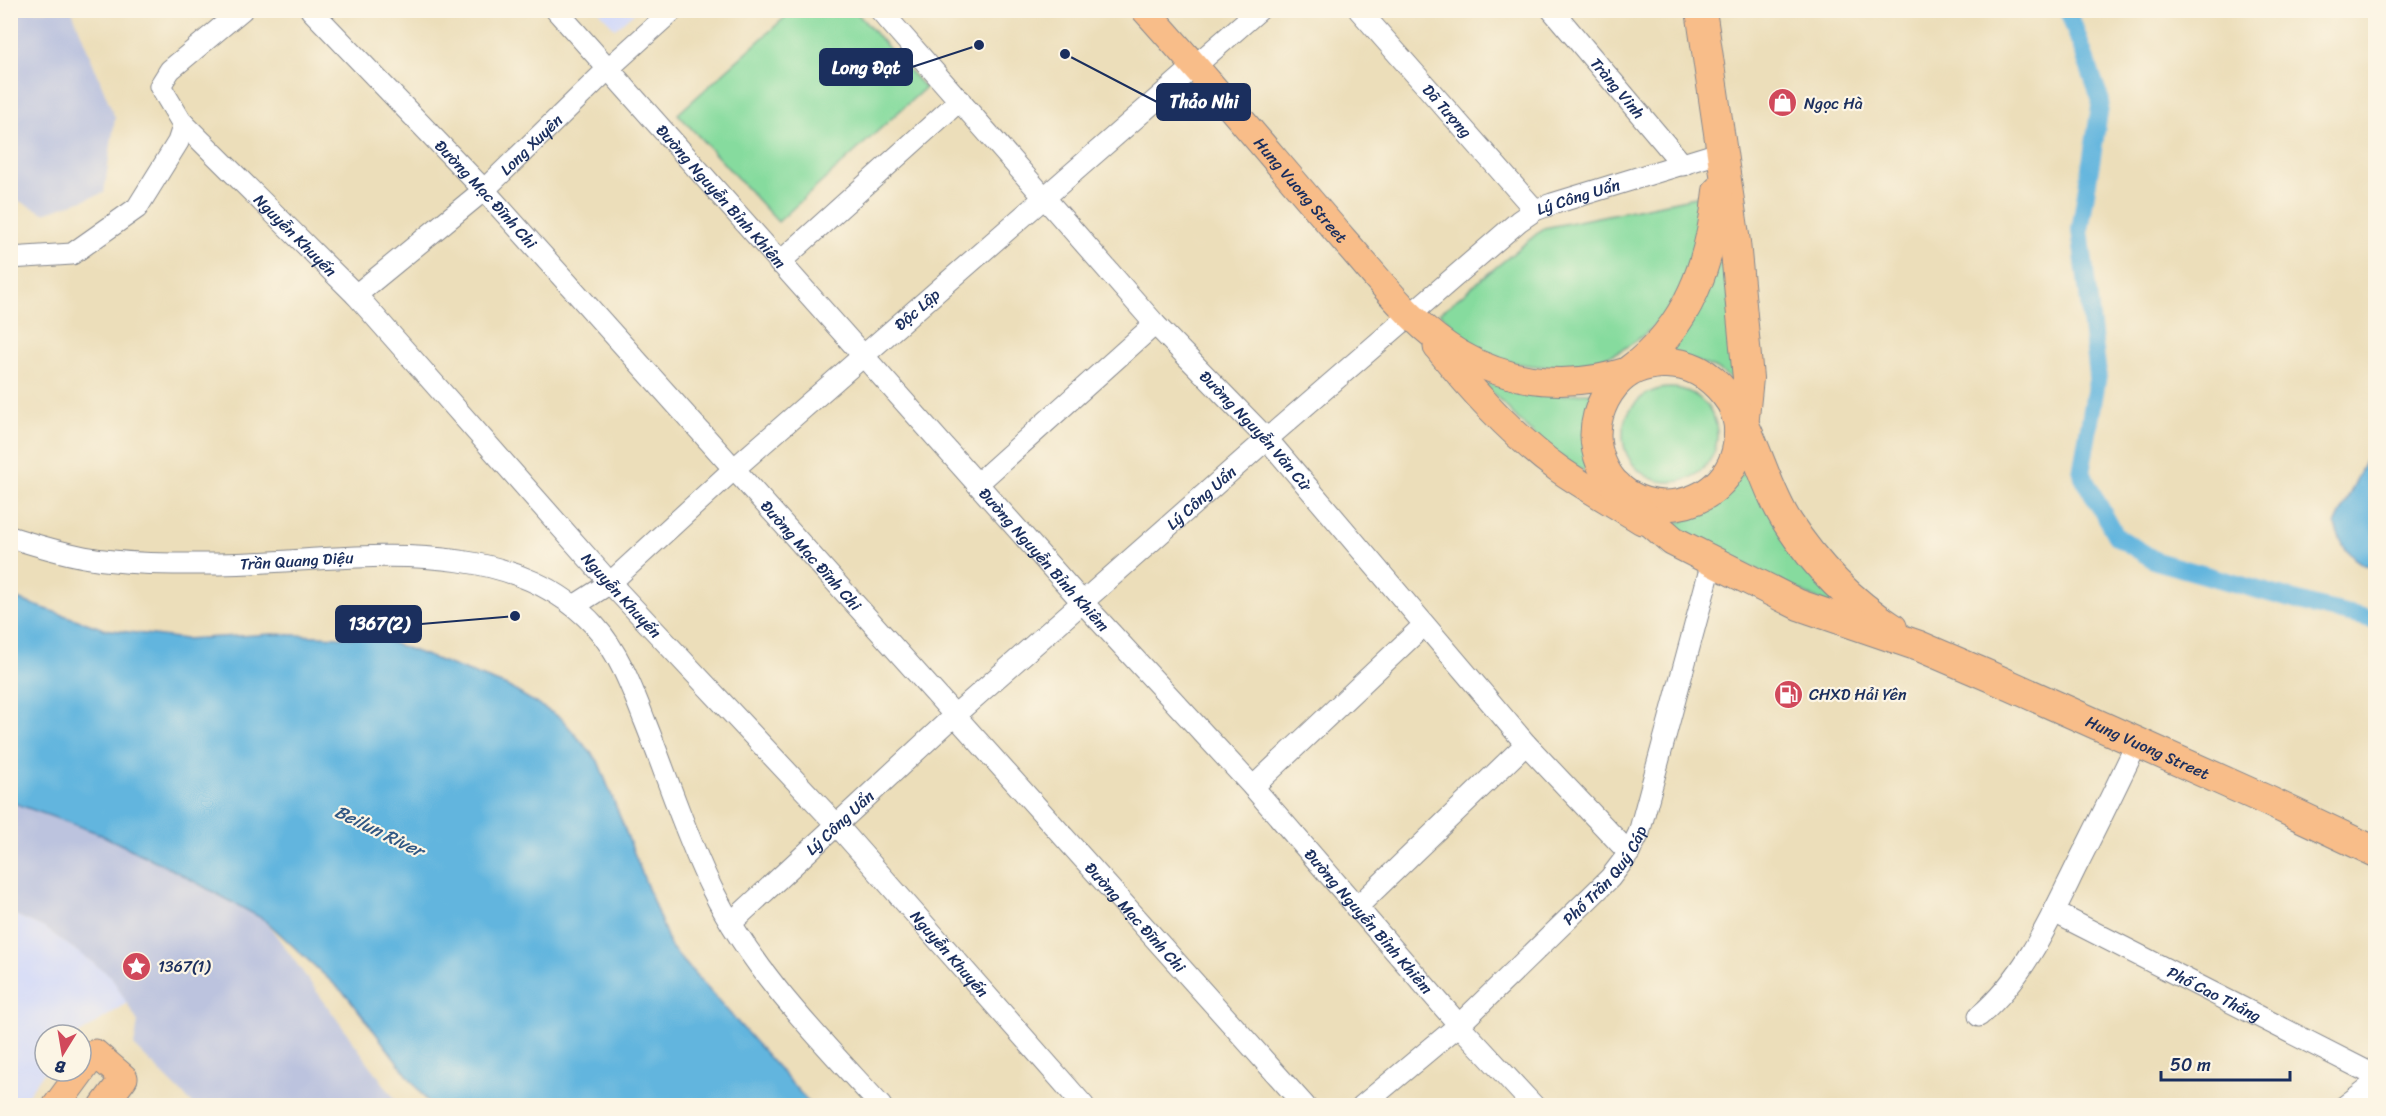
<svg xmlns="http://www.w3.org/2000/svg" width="2386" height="1116" viewBox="0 0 2386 1116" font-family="Sriracha,sans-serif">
  <rect width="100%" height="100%" fill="#fcf5e5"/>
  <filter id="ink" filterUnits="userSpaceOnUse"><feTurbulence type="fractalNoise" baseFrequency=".0167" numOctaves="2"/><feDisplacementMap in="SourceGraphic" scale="12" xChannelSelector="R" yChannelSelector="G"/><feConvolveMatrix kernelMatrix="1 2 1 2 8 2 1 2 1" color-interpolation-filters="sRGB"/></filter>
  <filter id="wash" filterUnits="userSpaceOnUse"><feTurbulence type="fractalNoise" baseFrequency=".008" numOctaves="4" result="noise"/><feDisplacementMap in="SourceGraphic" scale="24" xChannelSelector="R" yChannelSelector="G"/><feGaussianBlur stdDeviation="1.35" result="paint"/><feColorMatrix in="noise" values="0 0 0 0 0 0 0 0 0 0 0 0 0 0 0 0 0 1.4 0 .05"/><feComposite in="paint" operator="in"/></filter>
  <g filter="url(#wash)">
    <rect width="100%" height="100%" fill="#ecdeba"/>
    <path fill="#d2d9f9" d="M599 11H636L615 29Z
      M10 913 45 928 111 976 127 1003 78 1035H45V1071L20 1105H11Z"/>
    <path fill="#bcc3de" d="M10 11H72L115 118 104 193 44 213 11 197Z
      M11 802 95 832 164 865 265 920 399 1105H194L134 1046 138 1022 111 976 45 928 11 913Z"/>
    <path fill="#86db9e" stroke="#50857e" stroke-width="1.5" d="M792 11H855L925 88 778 222 678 114Z
      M1701 196C1702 282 1655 358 1565 366 1541 368 1519 366 1497 357 1474 348 1457 330 1440 313L1544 228Z
      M1723 239 1738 384 1717 369 1670 352Z
      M1482 382C1507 388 1531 394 1556 395 1570 396 1584 390 1598 395L1593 475C1549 457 1515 415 1482 382Z
      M1623 435a47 47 0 1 1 94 0a47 47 0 1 1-94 0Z
      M1747 470 1840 604 1837 609 1669 527 1698 514Z"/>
    <path fill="#62b5de" stroke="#3e729e" stroke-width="1.5" d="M2375 440V569C2352 562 2342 548 2335 525Z
      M11 597 104 629 185 639 273 634 382 639 507 686 561 718 598 761 671 947 811 1105H430L349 998 265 920 164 865 95 832 11 802Z"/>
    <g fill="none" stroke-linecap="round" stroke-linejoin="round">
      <path stroke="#62b5de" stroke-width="18" d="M2068 10 2101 101 2080 230 2098 375 2081 473 2116 536 2156 561 2319 607 2376 620"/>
    </g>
  </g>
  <g filter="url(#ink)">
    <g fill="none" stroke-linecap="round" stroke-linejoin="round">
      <defs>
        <g id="minor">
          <path id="s1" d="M242 10 170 70 160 86 181 121 356 295 610 583 836 824 1084 1106"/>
          <path id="s2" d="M311 10 484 190 1305 1106"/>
          <path id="s3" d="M556 10 1084 604 1253 787 1459 1025 1534 1106"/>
          <path id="s4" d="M880 10 1155 324 1267 439 1526 744 1629 853"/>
          <path id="s5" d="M1359 10 1535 210"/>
          <path id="s6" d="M1552 10 1683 165"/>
          <path d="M10 258 72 254 137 208 178 142 184 124"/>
          <path d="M779 263 960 100"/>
          <path id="s7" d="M356 295 484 190 609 68 673 10"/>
          <path d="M977 484 1155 324"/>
          <path id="s8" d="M10 537C35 545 59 552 84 557 128 565 175 564 219 564 299 563 381 549 460 561 511 568 560 588 595 626 618 651 632 688 644 719 666 773 686 837 712 889 753 972 819 1038 881 1106"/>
          <path id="s9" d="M574 606 610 583 735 468 1259 10"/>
          <path d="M1253 787 1423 626"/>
          <path d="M1356 908 1526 744"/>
          <path id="s10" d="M2054 912 2376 1076"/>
          <path id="s11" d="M731 923 956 714 1267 439 1519 221 1535 210 1552 204 1722 152"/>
          <path d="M1979 1016C2025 977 2050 920 2076 867 2097 826 2117 785 2137 743"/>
          <path id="s12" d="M1362 1106 1459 1025 1610 878 1629 853 1639 833 1712 562"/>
          <path d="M2345 1106 2376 1082"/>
        </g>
        <g id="major">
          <path id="s13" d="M1145 10C1213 85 1278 164 1344 240 1379 279 1414 328 1460 354 1513 385 1572 389 1630 370"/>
          <path d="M1437 347C1472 391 1514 437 1560 470 1586 488 1615 504 1642 521"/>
          <path d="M56 1106 95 1053 124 1078 103 1106"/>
        </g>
        <g id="highway">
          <path d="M1701 10 1735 242 1748 378 1743 427"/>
          <path d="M1630 370C1689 327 1711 262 1718 191"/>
          <path d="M1732 402C1734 410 1739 419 1739 428 1743 517 1616 536 1597 449 1592 426 1600 402 1614 385 1627 370 1642 364 1662 363 1744 360 1752 469 1788 523 1816 566 1848 600 1892 628"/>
          <path id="s14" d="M1617 486 1636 509 1673 541 1799 605 1919 646 1989 676 2268 801 2376 852"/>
        </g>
      </defs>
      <use href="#minor" stroke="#84868c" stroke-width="23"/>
      <use href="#major" stroke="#84868c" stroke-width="29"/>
      <use href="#highway" stroke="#84868c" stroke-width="32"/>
      <use href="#minor" stroke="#fff" stroke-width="21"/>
      <use href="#major" stroke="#f8bd89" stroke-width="27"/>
      <use href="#highway" stroke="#f8bd89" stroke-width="30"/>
    </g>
  </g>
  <defs>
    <symbol id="shop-disc" viewBox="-11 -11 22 22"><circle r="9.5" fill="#d1495b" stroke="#fcf5e5"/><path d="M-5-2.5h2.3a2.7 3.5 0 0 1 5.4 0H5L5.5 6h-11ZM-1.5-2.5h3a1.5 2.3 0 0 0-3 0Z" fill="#fff"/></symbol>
    <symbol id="fuel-disc" viewBox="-11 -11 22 22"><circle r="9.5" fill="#d1495b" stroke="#fcf5e5"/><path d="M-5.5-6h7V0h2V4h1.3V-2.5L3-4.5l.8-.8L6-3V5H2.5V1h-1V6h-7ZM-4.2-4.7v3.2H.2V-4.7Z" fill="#fff"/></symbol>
    <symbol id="sight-disc" viewBox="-11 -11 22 22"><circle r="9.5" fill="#d1495b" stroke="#fcf5e5"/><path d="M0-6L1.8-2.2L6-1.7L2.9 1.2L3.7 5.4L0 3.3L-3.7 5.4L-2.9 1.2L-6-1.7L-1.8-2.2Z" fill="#fff"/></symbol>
  </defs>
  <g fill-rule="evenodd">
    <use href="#shop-disc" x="1766" y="86" width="33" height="33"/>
    <use href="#fuel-disc" x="1772" y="678" width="33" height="33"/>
    <use href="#sight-disc" x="120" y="950" width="33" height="33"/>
  </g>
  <g text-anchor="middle" stroke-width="4.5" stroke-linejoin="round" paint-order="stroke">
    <g font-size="16" fill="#1b2f5e" stroke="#fcf5e5">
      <text dy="6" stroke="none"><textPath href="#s6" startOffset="102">Tràng Vinh</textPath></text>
      <text dy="6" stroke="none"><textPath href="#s5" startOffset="134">Dã Tượng</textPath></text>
      <text dy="6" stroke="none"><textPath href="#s7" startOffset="231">Long Xuyên</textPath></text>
      <text dy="6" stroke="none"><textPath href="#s13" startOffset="238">Hung Vuong Street</textPath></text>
      <text dy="6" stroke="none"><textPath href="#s2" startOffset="254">Đường Mạc Đĩnh Chi</textPath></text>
      <text dy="6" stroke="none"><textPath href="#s3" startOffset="249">Đường Nguyễn Bỉnh Khiêm</textPath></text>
      <text dy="6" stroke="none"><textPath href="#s11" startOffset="1120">Lý Công Uẩn</textPath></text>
      <text dy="6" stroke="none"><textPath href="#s1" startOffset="315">Nguyễn Khuyến</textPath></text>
      <text dy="6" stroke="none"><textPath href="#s9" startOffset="454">Độc Lập</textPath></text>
      <text dy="6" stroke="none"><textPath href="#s4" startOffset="564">Đường Nguyễn Văn Cừ</textPath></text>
      <text dy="6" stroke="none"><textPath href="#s11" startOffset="634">Lý Công Uẩn</textPath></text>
      <text dy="6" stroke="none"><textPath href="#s2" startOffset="740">Đường Mạc Đĩnh Chi</textPath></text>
      <text dy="6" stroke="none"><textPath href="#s3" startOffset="735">Đường Nguyễn Bỉnh Khiêm</textPath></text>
      <text dy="6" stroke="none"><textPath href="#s8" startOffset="290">Trần Quang Diệu</textPath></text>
      <text dy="6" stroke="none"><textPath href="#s1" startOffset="801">Nguyễn Khuyến</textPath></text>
      <text dy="6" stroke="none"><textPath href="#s14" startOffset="597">Hung Vuong Street</textPath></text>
      <text dy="6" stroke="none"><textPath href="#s11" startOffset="148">Lý Công Uẩn</textPath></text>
      <text dy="6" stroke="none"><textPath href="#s12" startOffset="336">Phố Trần Quý Cáp</textPath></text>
      <text dy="6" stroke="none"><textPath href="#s2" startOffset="1226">Đường Mạc Đĩnh Chi</textPath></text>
      <text dy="6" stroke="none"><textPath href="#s3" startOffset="1221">Đường Nguyễn Bỉnh Khiêm</textPath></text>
      <text dy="6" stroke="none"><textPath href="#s1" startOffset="1287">Nguyễn Khuyến</textPath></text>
      <text dy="6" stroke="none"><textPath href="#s10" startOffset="180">Phố Cao Thắng</textPath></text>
    </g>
    <g font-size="16" fill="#1b2f5e" stroke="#fcf5e5" text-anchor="start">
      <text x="1804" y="109">Ngọc Hà</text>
      <text x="1809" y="700">CHXD Hải Yên</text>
      <text x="158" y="972">1367(1)</text>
    </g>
    <g font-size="18" font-style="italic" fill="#305784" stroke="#fcf5e5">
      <text transform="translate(379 831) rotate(26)" y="6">Beilun River</text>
    </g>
  </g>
  <path fill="none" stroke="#1b2f5e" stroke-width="2" d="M979 45L912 67M1065 54L1157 102M515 616L421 624"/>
  <g fill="#1b2f5e" stroke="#fcf5e5" stroke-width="2">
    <circle cx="979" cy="45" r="6"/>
    <circle cx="1065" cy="54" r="6"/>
    <circle cx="515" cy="616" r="6"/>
  </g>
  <g fill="#1b2f5e" stroke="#1b2f5e" stroke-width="2">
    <rect x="820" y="49" width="92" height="36" rx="6"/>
    <rect x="1157" y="84" width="93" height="36" rx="6"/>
    <rect x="336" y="606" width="85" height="36" rx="6"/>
  </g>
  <g font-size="18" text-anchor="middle" font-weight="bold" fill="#fff">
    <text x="866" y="74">Long Đạt</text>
    <text x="1204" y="108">Thảo Nhi</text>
    <text x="379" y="630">1367(2)</text>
  </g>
  <rect width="2386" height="1116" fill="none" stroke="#fcf5e5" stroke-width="36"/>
  <g transform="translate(63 1053) rotate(191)"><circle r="28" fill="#fcf5e5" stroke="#a2a6af" stroke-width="1.5"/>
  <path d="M0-4.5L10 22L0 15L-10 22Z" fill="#d1495b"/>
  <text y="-9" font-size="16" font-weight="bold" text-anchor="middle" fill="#1b2f5e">B</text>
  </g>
  <path d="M2161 1071v9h129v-9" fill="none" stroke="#1b2f5e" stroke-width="3"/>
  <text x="2170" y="1071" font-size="18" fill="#1b2f5e" stroke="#fcf5e5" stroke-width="4.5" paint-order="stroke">50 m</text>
</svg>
